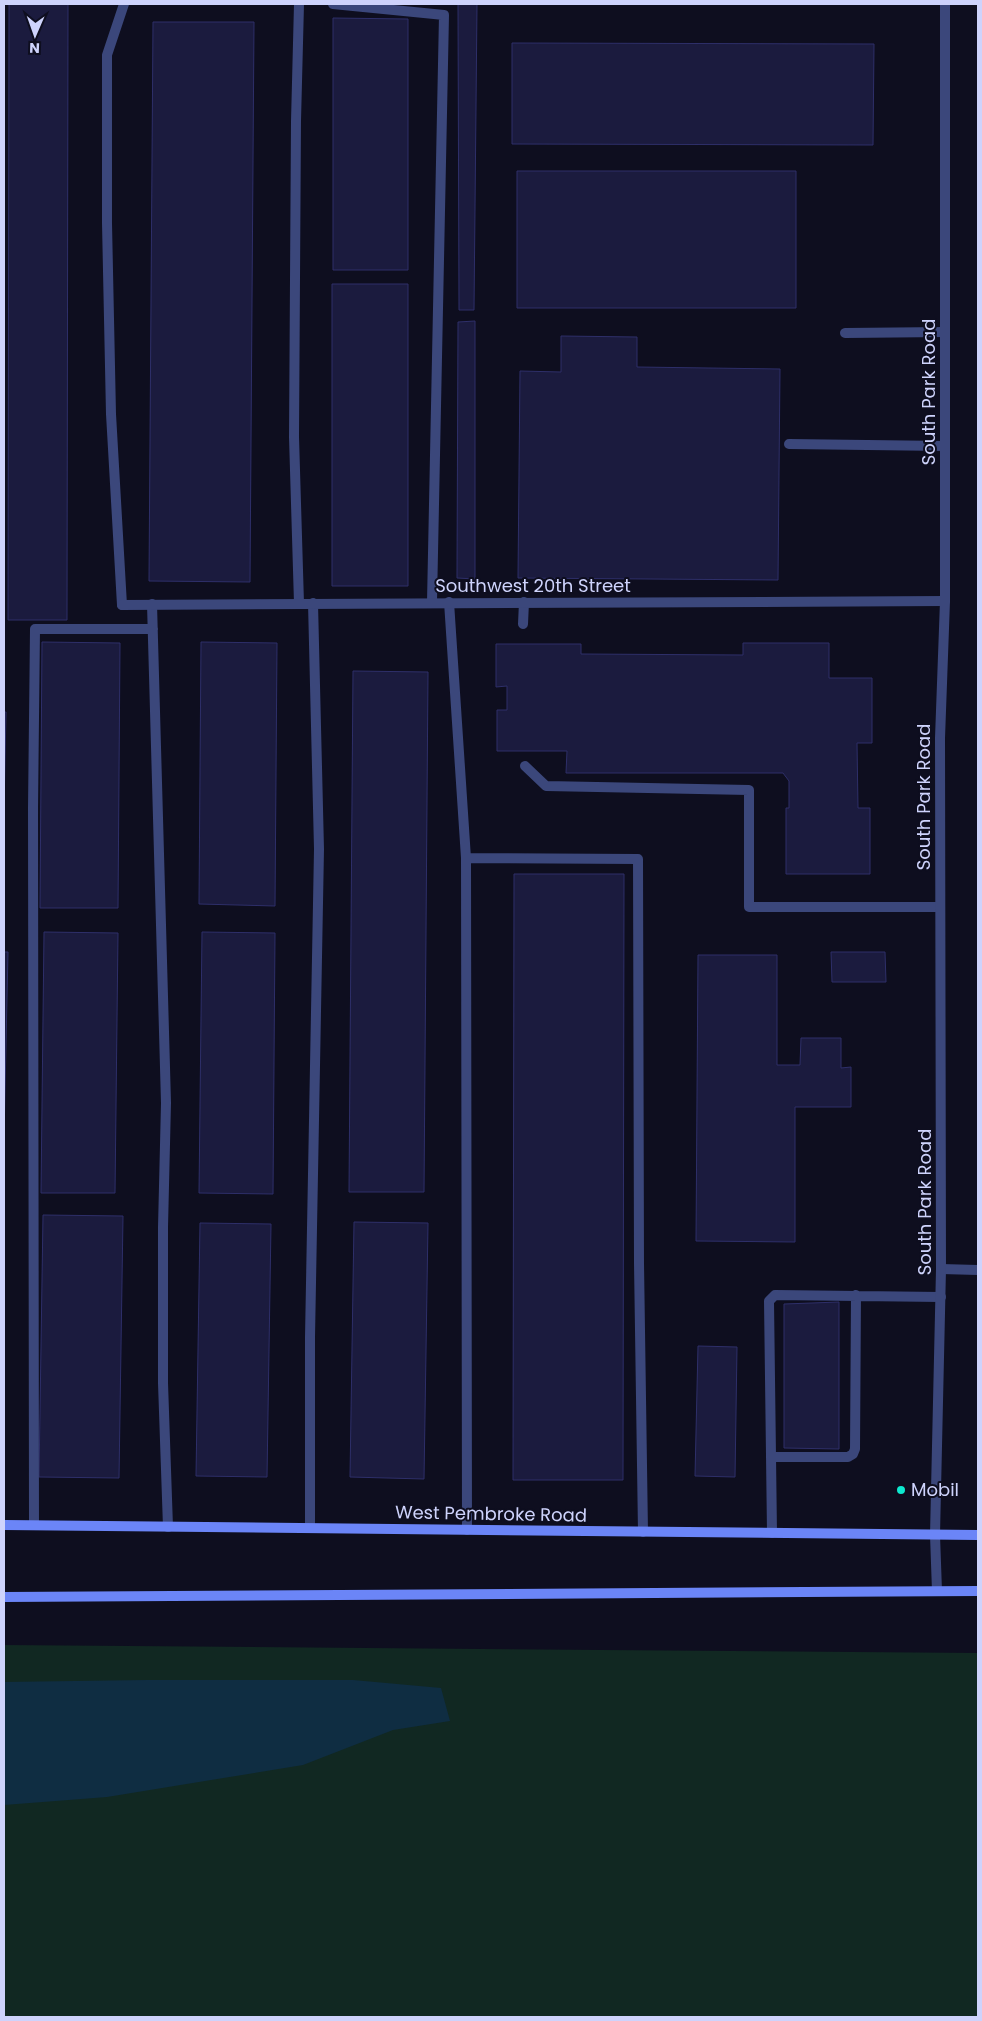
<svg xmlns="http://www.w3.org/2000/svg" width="982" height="2021" viewBox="0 0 982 2021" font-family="Poppins,sans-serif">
  <rect width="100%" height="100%" fill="#0e0e1f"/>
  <path fill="#112822" d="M4 1645 978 1653V2017H4Z"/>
  <path fill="#0f2d42" d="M146 1680H353L441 1688 450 1721 393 1730 303 1765 107 1797 4 1805V1682Z"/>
  <path fill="#1b1b3e" stroke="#2e2f69" d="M9 4H68L67 620H8Z
    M458 4H477L474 310H459Z
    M333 18 408 19V270H333Z
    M153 22H254L250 582 149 581Z
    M512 43 874 44 873 145 512 144Z
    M517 171H796V308H517Z
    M332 284H408V586H332Z
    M475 321V579L457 578 458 322Z
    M561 336 637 337V367L780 369 778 580 518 578 520 371 561 372Z
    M42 642 120 643 118 908H40Z
    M201 642 277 643 275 906 199 904Z
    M743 643H829V678H872V743H857L858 808H870V874H786V808H789V781L783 773H566L567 751H497V710H507V686L496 687V644H581V654L743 655Z
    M353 671 428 672 424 1192H349Z
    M4 712H6L4 810Z
    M514 874H624L623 1480H513Z
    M44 932 118 933 115 1193H41Z
    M202 932 275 933 273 1194 199 1193Z
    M4 952H8L4 1138Z
    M831 952H885L886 982H832Z
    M698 955H777V1065H800L801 1038H841V1068L851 1067V1107H795V1242L696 1241Z
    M43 1215 123 1216 119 1478 39 1477Z
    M354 1222 428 1223 424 1479 350 1477Z
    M200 1223 271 1224 267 1477 196 1476Z
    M839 1302V1449L784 1448V1304Z
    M698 1346 737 1347 735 1477 695 1476Z"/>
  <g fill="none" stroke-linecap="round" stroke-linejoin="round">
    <path stroke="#3b477b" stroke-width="10" d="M333 4 444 15 432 602
      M845 333 945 332
      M789 444 945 446
      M449 602 466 858 467 1530
      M299 603 294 437 296 121 299 4
      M152 604 166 1103 163 1227V1383L168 1527
      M122 605 111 414 107 223V55L124 4
      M523 624 524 602
      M525 766 546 786 749 790V907H940
      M466 858 638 859 639 1263 643 1532
      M941 1269 978 1270
      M771 1457H848L853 1454 855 1449 856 1295
      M34 1525 33 808 35 629H153
      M310 1528V1337L319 849 313 603
      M772 1533 769 1301 775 1295 941 1297"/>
    <path stroke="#3b477b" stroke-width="10" d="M122 605 945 601"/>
    <path stroke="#3b477b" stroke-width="10" d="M937 1591 935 1535 941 1269 940 738 945 601V4"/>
    <path stroke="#6b85f7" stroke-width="10" d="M4 1525 978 1535
      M4 1597 978 1591"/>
  </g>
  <circle fill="#0de9cf" stroke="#0e0e1f" stroke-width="2" cx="901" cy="1490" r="5"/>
  <g text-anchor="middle" stroke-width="4" stroke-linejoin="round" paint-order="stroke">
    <g font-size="18" fill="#ced3fc" stroke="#0e0e1f">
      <text transform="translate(929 392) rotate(-90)" y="6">South Park Road</text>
      <text x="533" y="592">Southwest 20th Street</text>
      <text transform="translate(924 797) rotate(-90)" y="6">South Park Road</text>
      <text transform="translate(925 1202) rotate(-90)" y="6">South Park Road</text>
      <text transform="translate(491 1514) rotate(1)" y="6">West Pembroke Road</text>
    </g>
    <g font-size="18" fill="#ced3fc" stroke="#0e0e1f" text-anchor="start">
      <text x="911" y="1496">Mobil</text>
    </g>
  </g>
  <rect width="982" height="2021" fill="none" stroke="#ced3fc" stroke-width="10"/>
  <g transform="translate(35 35) rotate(182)" stroke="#0e0e1f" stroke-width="4" paint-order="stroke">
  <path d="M0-4L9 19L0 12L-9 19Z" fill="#ced3fc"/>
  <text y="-8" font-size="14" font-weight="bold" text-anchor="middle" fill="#ced3fc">N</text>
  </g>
</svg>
